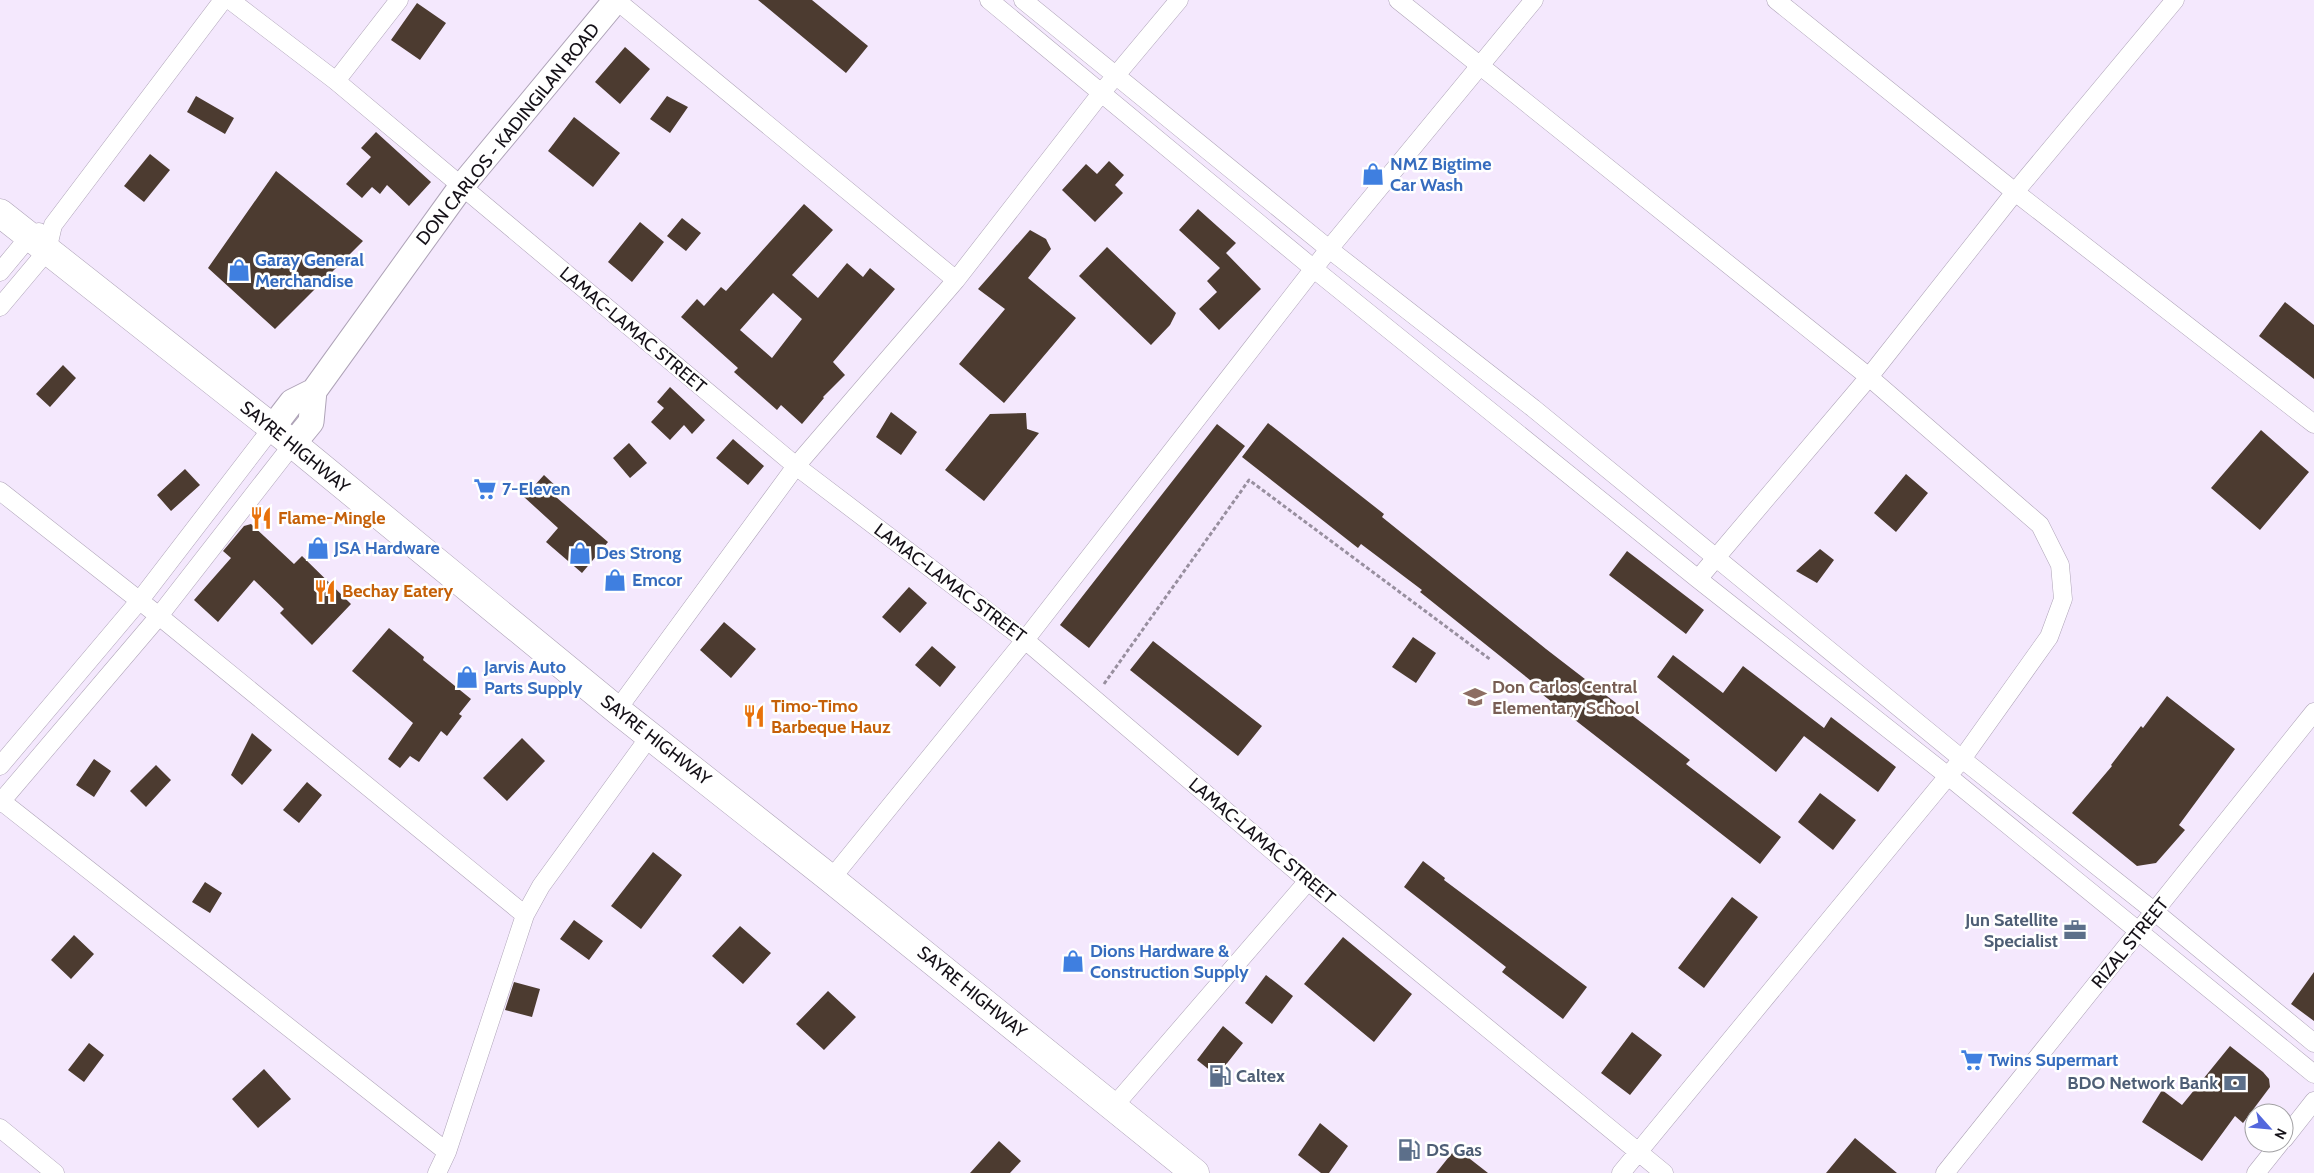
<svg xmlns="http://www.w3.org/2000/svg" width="2314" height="1173" viewBox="0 0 2314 1173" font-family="Cabin,sans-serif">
  <rect width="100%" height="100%" fill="#f4e8fd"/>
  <path fill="#4c3b30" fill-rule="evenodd" d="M758 0H812L868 46 846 73Z
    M417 3 446 23 420 60 391 40Z
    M625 47 650 69 620 104 595 82Z
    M196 96 234 118 225 134 187 112Z
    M667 96 688 107 670 133 650 119Z
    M574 117 620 153 593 187 548 151Z
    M376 132 431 182 409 206 387 185 380 194 372 187 362 198 346 184 371 157 361 148Z
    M150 154 170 170 144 202 124 186Z
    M1109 161 1124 175 1115 185 1123 193 1095 222 1062 190 1086 164 1097 174Z
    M276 171 363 241 275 329 208 268Z
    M804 204 833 230 792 275 818 298 847 263 863 277 870 268 895 289 833 362 845 375 823 397 824 398 802 424 781 405 777 410 734 372 738 368 681 317 697 299 704 306 721 287 726 291ZM773 293 802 319 772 358 740 330Z
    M1198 209 1236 243 1226 253 1261 289 1219 330 1199 309 1217 292 1207 281 1220 268 1179 230Z
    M682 218 701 233 686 251 667 236Z
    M640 222 664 242 632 282 608 262Z
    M1030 230 1046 239 1051 249 1028 278 1076 318 1004 403 959 364 1005 309 978 289Z
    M1107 247 1176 313 1170 325 1151 345 1079 276Z
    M2285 302 2314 325V379L2259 336Z
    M63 365 76 378 50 407 36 394Z
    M670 387 705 420 692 434 684 425 670 440 651 422 664 408 657 402Z
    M891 412 917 432 901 455 876 437Z
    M1026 413 1027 429 1039 433 984 501 945 470 990 414Z
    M1268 423 1384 514 1382 517 1546 649 1690 760 1686 764 1781 837 1760 864 1543 695 1545 692 1420 592 1422 590 1361 544 1358 548 1242 457Z
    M1217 424 1245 446 1089 648 1060 625Z
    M2261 430 2309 472 2260 530 2211 488Z
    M733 439 764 466 748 485 716 458Z
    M629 443 647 463 630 478 613 458Z
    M185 469 200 485 171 511 157 495Z
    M1906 474 1928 493 1896 532 1874 513Z
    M544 475 561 491 556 497 608 542 582 573 546 542 558 528 524 497Z
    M251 524 294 564 302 556 351 604 312 645 280 613 284 609 254 580 218 622 194 600 231 558 223 551 244 526Z
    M1820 549 1834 560 1817 583 1796 571Z
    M1627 551 1704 610 1686 634 1609 575Z
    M909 587 927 603 900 633 882 617Z
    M724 622 756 649 731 678 700 650Z
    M389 628 424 657 423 660 471 699 459 714 462 716 447 736 441 731 419 762 410 756 400 768 388 759 413 723 352 671Z
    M1413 637 1436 653 1416 683 1392 667Z
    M1153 641 1262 726 1238 756 1130 670Z
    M932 646 956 667 940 687 915 665Z
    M1673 655 1723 693 1743 666 1824 728 1831 717 1896 767 1878 792 1804 736 1776 772 1657 677Z
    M2167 696 2235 749 2179 825 2185 830 2156 863 2137 866 2072 813 2112 766 2111 765 2141 726 2143 728Z
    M252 733 272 750 242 785 231 775Z
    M522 738 545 761 507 801 483 778Z
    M94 759 111 771 94 797 76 785Z
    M156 765 171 780 146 807 130 791Z
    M307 782 322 795 299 823 283 810Z
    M1820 793 1856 820 1833 850 1798 822Z
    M653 852 682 875 641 929 611 906Z
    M1423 861 1445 878 1444 880 1587 987 1563 1019 1502 972 1506 967 1404 887Z
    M205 882 222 893 210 913 192 902Z
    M1732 897 1758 917 1704 988 1678 968Z
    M574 920 603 941 589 960 560 939Z
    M740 926 771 953 743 984 712 956Z
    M74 935 94 954 71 979 51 960Z
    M1343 937 1412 994 1374 1042 1304 984Z
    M2314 972V1021L2291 1004Z
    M1266 975 1293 996 1272 1024 1245 1003Z
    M514 982 540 989 532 1017 505 1010Z
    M828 991 856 1017 824 1050 796 1024Z
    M1223 1026 1243 1043 1217 1076 1197 1060Z
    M1632 1032 1662 1055 1630 1095 1601 1073Z
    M89 1043 104 1055 84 1082 68 1070Z
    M2230 1046 2263 1072 2269 1079 2270 1087 2243 1123 2235 1116 2202 1161 2142 1122 2162 1090 2182 1105Z
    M264 1069 291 1099 258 1128 232 1099Z
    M1320 1123 1348 1146 1329 1173H1321L1298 1155Z
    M1855 1138 1897 1173H1826Z
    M999 1141 1021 1161 1010 1173H970Z
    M1456 1148 1488 1173H1436Z"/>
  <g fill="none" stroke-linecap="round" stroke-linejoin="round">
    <defs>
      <path id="street" d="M230 0 336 81 796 466 1025 640 1308 881 1664 1173
        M616 0 956 280
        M989 0 1314 269 1698 579 1948 776 2314 1074
        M1023 0 1329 249 1533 408 1962 759 2155 912 2314 1043
        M1398 0 1869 377 2040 525 2060 565 2063 599 2049 637 1962 759 1621 1173
        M1776 0 2015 192 2314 424
        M336 81 399 0
        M0 272 29 237 39 232
        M0 307 47 251 53 225 223 0
        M0 491 159 616 525 915
        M1698 579 1869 377 2015 192 2175 0
        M617 710 796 466 956 280 1102 92 1179 0
        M0 766 140 600 272 428
        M0 800 447 1152
        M0 803 159 616 293 444
        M831 879 1025 640 1329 249 1534 0
        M1114 1106 1308 881
        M0 1128 55 1173
        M2284 1139 2314 1101
        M437 1173 447 1152 525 915 541 886 650 736
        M1945 1173 2314 712
        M2256 1173 2280 1143"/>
      <path id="secondary" d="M314 391 461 187 616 0
        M272 428 292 402 314 391
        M293 444 311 422 314 391"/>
      <path id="highway" d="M0 213 293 444 617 710 831 879 1195 1173"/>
    </defs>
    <use href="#street" stroke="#aea3b7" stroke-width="19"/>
    <use href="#secondary" stroke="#aea3b7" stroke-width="27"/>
    <use href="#highway" stroke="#aea3b7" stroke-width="29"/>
    <path stroke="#988f9f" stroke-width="3" stroke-dasharray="4 2.5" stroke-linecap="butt" d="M1104 684 1249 480 1491 660"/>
    <use href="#street" stroke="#fff" stroke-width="18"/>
    <use href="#secondary" stroke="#fff" stroke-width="25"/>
    <use href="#highway" stroke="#fff" stroke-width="28"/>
  </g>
  <defs>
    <symbol id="shop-bare" viewBox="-9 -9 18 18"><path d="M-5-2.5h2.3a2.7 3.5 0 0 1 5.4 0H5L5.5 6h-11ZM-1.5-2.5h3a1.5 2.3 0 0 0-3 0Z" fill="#3f7fe0" stroke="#fff" stroke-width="2.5" paint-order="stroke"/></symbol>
    <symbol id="supermarket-bare" viewBox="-9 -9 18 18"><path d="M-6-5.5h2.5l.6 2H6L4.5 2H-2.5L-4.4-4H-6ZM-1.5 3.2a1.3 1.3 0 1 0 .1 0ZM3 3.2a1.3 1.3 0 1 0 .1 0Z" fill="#3f7fe0" stroke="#fff" stroke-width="2.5" paint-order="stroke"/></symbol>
    <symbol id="restaurant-bare" viewBox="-9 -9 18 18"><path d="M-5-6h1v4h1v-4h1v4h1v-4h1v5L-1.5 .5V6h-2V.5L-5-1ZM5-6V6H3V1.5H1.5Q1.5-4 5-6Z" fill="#e8710a" stroke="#fff" stroke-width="2.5" paint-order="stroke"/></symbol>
    <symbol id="school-bare" viewBox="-9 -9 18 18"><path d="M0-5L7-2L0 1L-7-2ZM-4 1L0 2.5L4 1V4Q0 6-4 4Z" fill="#8d6e63" stroke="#fff" stroke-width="2.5" paint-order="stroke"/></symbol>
    <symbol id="office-bare" viewBox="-9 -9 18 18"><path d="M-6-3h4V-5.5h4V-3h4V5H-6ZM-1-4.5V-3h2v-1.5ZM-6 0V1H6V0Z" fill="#5c6f8a" stroke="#fff" stroke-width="2.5" paint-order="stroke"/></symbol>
    <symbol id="fuel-bare" viewBox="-9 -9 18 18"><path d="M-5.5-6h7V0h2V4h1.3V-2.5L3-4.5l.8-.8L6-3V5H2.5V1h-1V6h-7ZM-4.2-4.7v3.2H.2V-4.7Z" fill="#5c6f8a" stroke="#fff" stroke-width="2.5" paint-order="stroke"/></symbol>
    <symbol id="bank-bare" viewBox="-9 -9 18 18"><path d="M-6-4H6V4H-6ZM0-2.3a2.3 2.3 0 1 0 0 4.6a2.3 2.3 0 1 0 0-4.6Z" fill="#5c6f8a" stroke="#fff" stroke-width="2.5" paint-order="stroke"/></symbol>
  </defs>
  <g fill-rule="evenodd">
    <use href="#shop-bare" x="1357" y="158" width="32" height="32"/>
    <use href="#shop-bare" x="223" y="254" width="32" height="32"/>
    <use href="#supermarket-bare" x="469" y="473" width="32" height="32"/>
    <use href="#restaurant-bare" x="245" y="502" width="32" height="32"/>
    <use href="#shop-bare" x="302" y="532" width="32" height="32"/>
    <use href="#shop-bare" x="564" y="537" width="32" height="32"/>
    <use href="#shop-bare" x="599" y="564" width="32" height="32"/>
    <use href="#restaurant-bare" x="309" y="575" width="32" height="32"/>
    <use href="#shop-bare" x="451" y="661" width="32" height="32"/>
    <use href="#school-bare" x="1459" y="681" width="32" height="32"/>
    <use href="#restaurant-bare" x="738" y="700" width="32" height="32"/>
    <use href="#office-bare" x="2059" y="914" width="32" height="32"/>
    <use href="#shop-bare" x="1057" y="945" width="32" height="32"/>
    <use href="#supermarket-bare" x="1956" y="1044" width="32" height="32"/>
    <use href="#fuel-bare" x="1204" y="1060" width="32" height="32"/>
    <use href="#bank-bare" x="2219" y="1067" width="32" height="32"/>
    <use href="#fuel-bare" x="1393" y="1134" width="32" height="32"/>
  </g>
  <g text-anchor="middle" stroke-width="5" stroke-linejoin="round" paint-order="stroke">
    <g font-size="18" fill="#151118" stroke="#fff">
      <text transform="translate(508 134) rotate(-51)" y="6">DON CARLOS - KADINGILAN ROAD</text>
      <text transform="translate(633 330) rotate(40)" y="6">LAMAC-LAMAC STREET</text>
      <text transform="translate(295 447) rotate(39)" y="6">SAYRE HIGHWAY</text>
      <text transform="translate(950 583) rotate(37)" y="6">LAMAC-LAMAC STREET</text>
      <text transform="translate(656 740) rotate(38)" y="6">SAYRE HIGHWAY</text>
      <text transform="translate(1262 841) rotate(40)" y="6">LAMAC-LAMAC STREET</text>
      <text transform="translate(2130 943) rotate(-51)" y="6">RIZAL STREET</text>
      <text transform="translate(972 992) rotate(39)" y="6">SAYRE HIGHWAY</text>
    </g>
    <g font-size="18" font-weight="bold" fill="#366cbe" stroke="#fff" text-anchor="start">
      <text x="1390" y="170">NMZ Bigtime<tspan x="1390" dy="21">Car Wash</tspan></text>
      <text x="255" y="266">Garay General<tspan x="255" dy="21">Merchandise</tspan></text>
      <text x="502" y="495">7-Eleven</text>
      <text x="334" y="554">JSA Hardware</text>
      <text x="596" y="559">Des Strong</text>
      <text x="632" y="586">Emcor</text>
      <text x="484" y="673">Jarvis Auto<tspan x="484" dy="21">Parts Supply</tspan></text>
      <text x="1090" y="957">Dions Hardware &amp;<tspan x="1090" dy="21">Construction Supply</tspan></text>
      <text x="1988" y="1066">Twins Supermart</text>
    </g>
    <g font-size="18" font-weight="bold" fill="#c56008" stroke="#fff" text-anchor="start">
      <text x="278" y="524">Flame-Mingle</text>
      <text x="342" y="597">Bechay Eatery</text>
      <text x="771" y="712">Timo-Timo<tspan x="771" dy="21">Barbeque Hauz</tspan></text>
    </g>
    <g font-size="18" font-weight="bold" fill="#785e54" stroke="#fff" text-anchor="start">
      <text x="1492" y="693">Don Carlos Central<tspan x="1492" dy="21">Elementary School</tspan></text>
    </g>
    <g font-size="18" font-weight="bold" fill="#4e5e75" stroke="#fff" text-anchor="end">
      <text x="2058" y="926">Jun Satellite<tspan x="2058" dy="21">Specialist</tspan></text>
      <text x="1236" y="1082" text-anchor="start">Caltex</text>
      <text x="2218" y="1089">BDO Network Bank</text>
      <text x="1426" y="1156" text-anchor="start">DS Gas</text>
    </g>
  </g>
  <g transform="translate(2269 1128) rotate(117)"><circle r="24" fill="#ffffff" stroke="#a1a0a3"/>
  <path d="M0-4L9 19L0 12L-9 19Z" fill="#5367dd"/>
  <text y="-8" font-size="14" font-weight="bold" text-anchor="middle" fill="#151118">N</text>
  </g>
</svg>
